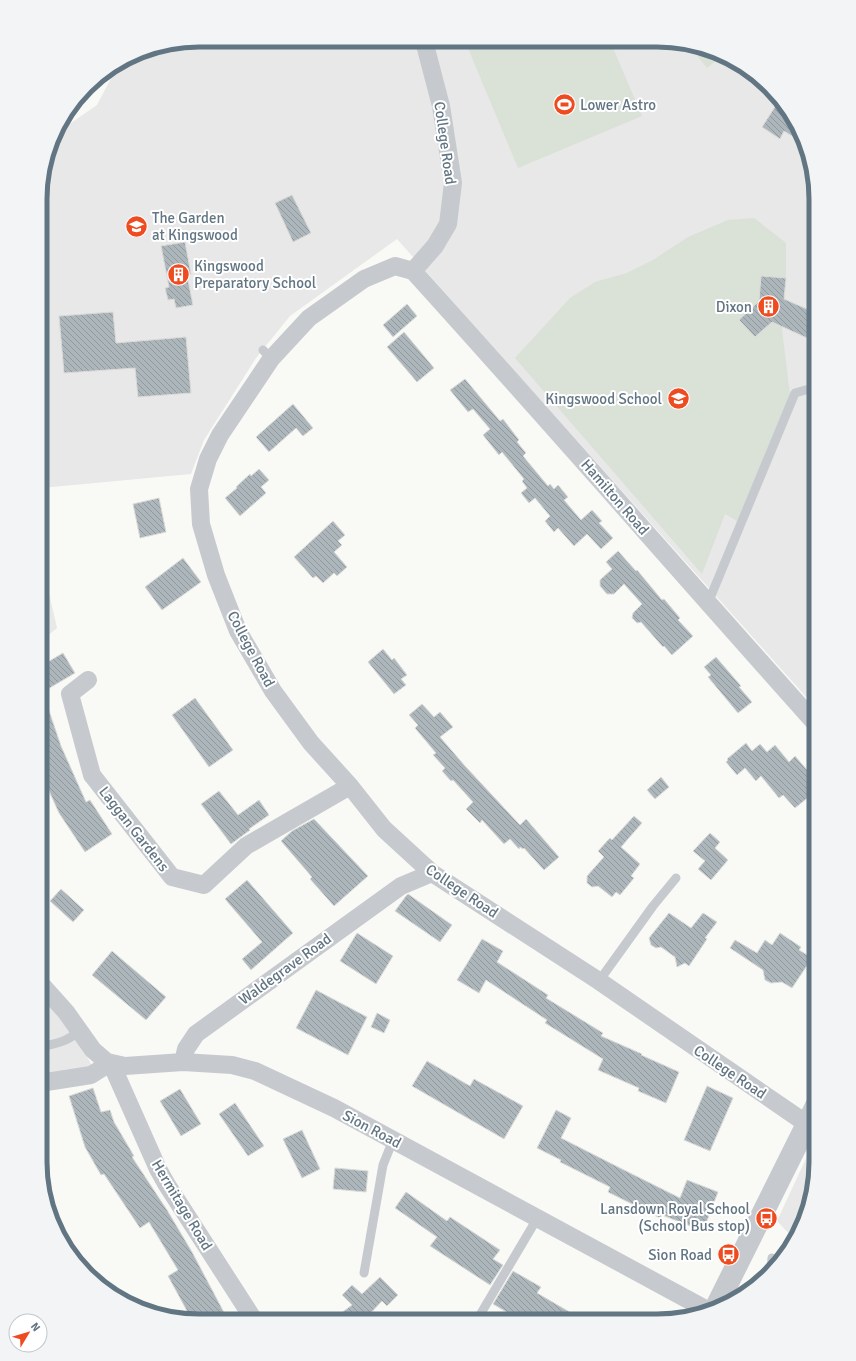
<svg xmlns="http://www.w3.org/2000/svg" width="856" height="1361" viewBox="0 0 856 1361" font-family="Signika,sans-serif">
  <defs>
    <pattern id="building-back-hatch" width="6" height="6" patternUnits="userSpaceOnUse"><rect width="6" height="6" fill="#adb6bb"/><path d="M-1 5l2 2M0 0l6 6M5-1l2 2" fill="none" stroke="#90999d"/></pattern>
  </defs>
  <rect width="100%" height="100%" fill="#f9f9f6"/>
  <path fill="#e7e8e7" d="M199 40 678 41 718 52 754 73 783 103 804 139 816 199V708L397 239 290 316 256 358 204 440 191 474 41 488V179L55 134 97 105 118 65 139 52Z
    M41 559 57 628 41 641Z
    M40 994 64 1021 89 1060 91 1064 89 1068 40 1076Z
    M816 1137V1172L804 1222 794 1239 777 1221Z"/>
  <path fill="#dae1d7" d="M465 41H610L642 116 518 168Z
    M688 44 718 52 723 55 707 68Z
    M754 218 786 243V278L762 276 759 301 739 320 755 337 779 315 782 321V330L790 395 737 521 725 514 702 574 515 358 570 298 595 282 627 273 653 260 688 237 728 220Z"/>
  <path fill="url(#building-back-hatch)" stroke="#dbdbd8" d="M780 99 783 103 804 139 805 144 784 131 780 139 762 127Z
    M292 195 311 233 293 242 275 203Z
    M185 242 191 274 187 275 193 305 176 308 174 299 168 300 165 288 169 287 161 246Z
    M761 276 786 278 784 299 816 313V342L772 322 755 337 739 320 759 301Z
    M407 304 417 316 393 337 383 325Z
    M113 312 116 343 186 337 191 393 138 397 135 368 64 373 59 316Z
    M404 332 434 368 417 382 387 347Z
    M465 379 500 421 503 419 519 440 517 442 526 453 523 456 548 486 550 484 554 489 558 485 568 497 564 500 581 520 592 510 602 521 599 523 613 538 601 549 587 534 574 546 558 528 554 532 545 521 550 516 535 498 529 503 521 493 527 488 522 481 524 479 502 452 499 455 483 435 490 429 473 409 468 412 450 390Z
    M293 404 313 428 303 436 296 428 269 452 256 437Z
    M259 469 269 480 261 487 266 493 240 516 225 498 237 488 236 487 250 474 251 476Z
    M159 498 166 532 140 538 133 504Z
    M333 521 345 535 338 541 342 545 334 552 347 567 337 576 334 573 323 583 316 576 313 578 294 557Z
    M618 551 636 571 637 570 662 600 664 599 680 618 678 620 693 636 672 655 664 646 663 647 641 622 637 623 632 618 633 613 642 604 624 584 614 594H607L600 586V580L612 569 606 562Z
    M183 558 201 582 162 610 145 587Z
    M383 649 392 660 394 658 407 675 401 679 406 685 394 694 368 662Z
    M63 653 75 673 41 693V666Z
    M716 657 741 686 739 687 752 702 738 713 708 677 711 675 704 667Z
    M41 693H43L61 746 86 802 90 800 112 834 85 852 59 813 41 773V764L45 762 41 750Z
    M195 698 233 750 209 767 172 715Z
    M422 704 434 717 440 712 453 727 440 737 465 766 520 825 526 819 559 857 544 870 524 848 523 849 520 847 519 849 510 839 504 844 482 820 480 823 466 809 473 802 453 780 451 781 442 771 445 768 433 755 436 753 415 728 418 725 409 715Z
    M746 743 752 751 760 744 767 752 775 745 789 762 795 756 808 771 816 765V791L795 808 783 795 779 798 761 776 756 781 745 768 737 775 726 762 728 760 727 759Z
    M661 777 669 787 655 799 647 790Z
    M219 791 238 815 259 800 269 815 249 829 250 830 231 844 201 804Z
    M634 816 642 823 621 847 640 864 631 876 634 878 620 895 616 892 612 897 598 886 592 887 587 883V876L604 857 598 851 610 838 612 840Z
    M314 819 368 876 334 906 310 879 312 877 281 841 292 831Z
    M710 833 720 842 715 848 728 860 711 880 698 869 705 861 693 851Z
    M247 880 293 933 251 970 242 959 262 942 225 899Z
    M61 889 84 910 73 922 50 901Z
    M408 894 452 925 440 942 395 911 406 896Z
    M669 913 691 928 703 913 717 922 705 938 707 939 689 966 685 963 677 967 675 957 661 947 656 948 651 945 649 938Z
    M357 933 393 956 376 984 340 961Z
    M780 933 801 947 799 950 812 958 792 988 782 982 771 983 765 980 763 970 730 948 735 940 757 953 765 940 772 945Z
    M482 939 503 951 497 962 548 995 546 998 603 1033 601 1036 642 1054 641 1055 679 1072 666 1103 638 1091 639 1088 598 1070 603 1059 545 1023 547 1020 486 980 479 993 457 980Z
    M112 951 166 997 146 1020 92 975Z
    M316 990 367 1017 348 1055 296 1028Z
    M377 1013 390 1020 384 1033 371 1027Z
    M427 1061 470 1086 474 1079 523 1106 504 1139 412 1086Z
    M707 1086 733 1098 710 1151 684 1140Z
    M93 1088 101 1112 110 1110 114 1122 134 1156 132 1157 167 1210 192 1252 228 1320H192L168 1276 178 1270 149 1222 140 1228 104 1174 101 1175 85 1147 69 1096Z
    M180 1089 201 1124 181 1136 160 1101Z
    M235 1103 264 1146 248 1156 219 1114Z
    M556 1110 571 1118 561 1138 620 1168 680 1198 687 1180 718 1192 703 1231 662 1215 660 1218 608 1192 610 1187 560 1162 561 1160 537 1148Z
    M302 1130 320 1169 302 1178 283 1139Z
    M335 1168 368 1171 366 1192 333 1189Z
    M406 1192 447 1221 450 1217 500 1250 493 1259 503 1265 490 1285 430 1246 437 1237 395 1208Z
    M513 1271 541 1287 537 1293 585 1321H522L493 1304Z
    M380 1277 398 1295 387 1306 382 1301 364 1320H332L352 1305 342 1295 352 1285 362 1294Z"/>
  <g fill="none" stroke-linecap="round" stroke-linejoin="round">
    <path stroke="#c6cace" stroke-width="9" d="M263 350 271 359
      M708 603 795 393 816 387
      M599 981 653 906 676 878
      M40 1047C57 1043 65 1043 79 1031
      M771 1271 772 1258
      M364 1273 383 1165 393 1140
      M477 1320 538 1217"/>
    <path stroke="#c6cace" stroke-width="18" d="M413 271 395 266 364 279 309 318 271 359 220 435 208 459 199 489 201 524 216 575 238 631 273 691 311 743 350 786 384 829 432 873 599 981 807 1124
      M413 271C549 421 681 573 816 724
      M413 271 435 246 448 224 453 183 441 106 424 41
      M88 680 70 694 92 775 172 877 204 885 246 846 350 786
      M40 983 66 1012 93 1050 107 1062 125 1066 183 1062 232 1065 255 1071 334 1108 709 1311
      M183 1062 186 1049 196 1034 401 886 432 873
      M111 1063 158 1169 167 1185 254 1320
      M40 1083 91 1075 102 1068 107 1062"/>
    <path stroke="#c6cace" stroke-width="22" d="M715 1309 816 1106"/>
  </g>
  <defs>
    <symbol id="stadium-disc" viewBox="-11 -11 22 22"><circle r="9.5" fill="#ee4c20" stroke="#fff"/><path d="M0-5a6.5 5 0 1 0 0 10a6.5 5 0 1 0 0-10ZM-3.5-1.8h7v3.6h-7Z" fill="#fff"/></symbol>
    <symbol id="school-disc" viewBox="-11 -11 22 22"><circle r="9.5" fill="#ee4c20" stroke="#fff"/><path d="M0-5L7-2L0 1L-7-2ZM-4 1L0 2.5L4 1V4Q0 6-4 4Z" fill="#fff"/></symbol>
    <symbol id="building-disc" viewBox="-11 -11 22 22"><circle r="9.5" fill="#ee4c20" stroke="#fff"/><path d="M-4-6H4V6H1V3H-1V6H-4ZM-2.5-4.3h1.7v1.8h-1.7ZM.8-4.3h1.7v1.8H.8ZM-2.5-1h1.7V.8h-1.7ZM.8-1h1.7V.8H.8Z" fill="#fff"/></symbol>
    <symbol id="bus-disc" viewBox="-11 -11 22 22"><circle r="9.5" fill="#ee4c20" stroke="#fff"/><path d="M-5-6H5V4H4V6H2V4H-2V6H-4V4H-5ZM-3.5-4V0h7V-4ZM-3.5 1.2v1.5H-2V1.2ZM2 1.2v1.5H3.5V1.2Z" fill="#fff"/></symbol>
  </defs>
  <g fill-rule="evenodd">
    <use href="#stadium-disc" x="552" y="92" width="25" height="25"/>
    <use href="#school-disc" x="124" y="214" width="25" height="25"/>
    <use href="#building-disc" x="166" y="262" width="25" height="25"/>
    <use href="#building-disc" x="756" y="294" width="25" height="25"/>
    <use href="#school-disc" x="666" y="386" width="25" height="25"/>
    <use href="#bus-disc" x="754" y="1206" width="25" height="25"/>
    <use href="#bus-disc" x="716" y="1242" width="25" height="25"/>
  </g>
  <g text-anchor="middle" stroke-width="4" stroke-linejoin="round" paint-order="stroke">
    <g font-size="15" fill="#627583" stroke="#fff" text-anchor="end">
      <text x="580" y="110" text-anchor="start">Lower Astro</text>
      <text x="152" y="223" text-anchor="start">The Garden<tspan x="152" dy="17">at Kingswood</tspan></text>
      <text x="194" y="271" text-anchor="start">Kingswood<tspan x="194" dy="17">Preparatory School</tspan></text>
      <text x="752" y="312">Dixon</text>
      <text x="662" y="404">Kingswood School</text>
      <text x="750" y="1214">Lansdown Royal School<tspan x="750" dy="17">(School Bus stop)</tspan></text>
      <text x="712" y="1260">Sion Road</text>
    </g>
    <g font-size="15" fill="#627583" stroke="#fff">
      <text transform="translate(445 143) rotate(82)" y="5">College Road</text>
      <text transform="translate(615 497) rotate(49)" y="5">Hamilton Road</text>
      <text transform="translate(251 649) rotate(62)" y="5">College Road</text>
      <text transform="translate(134 829) rotate(52)" y="5">Laggan Gardens</text>
      <text transform="translate(462 891) rotate(34)" y="5">College Road</text>
      <text transform="translate(285 969) rotate(-36)" y="5">Waldegrave Road</text>
      <text transform="translate(730 1072) rotate(34)" y="5">College Road</text>
      <text transform="translate(372 1129) rotate(28)" y="5">Sion Road</text>
      <text transform="translate(182 1205) rotate(59)" y="5">Hermitage Road</text>
    </g>
  </g>
  <path d="M0 0H856V1361H0ZM199 47H657A152 152 0 0 1 809 199V1162A152 152 0 0 1 657 1314H199A152 152 0 0 1 47 1162V199A152 152 0 0 1 199 47Z" fill="#f2f4f5" fill-rule="evenodd"/>
  <path fill="none" stroke="#627583" stroke-width="5" d="M199 47H657A152 152 0 0 1 809 199V1162A152 152 0 0 1 657 1314H199A152 152 0 0 1 47 1162V199A152 152 0 0 1 199 47Z"/>
  <g transform="translate(28 1333) rotate(52)"><circle r="19" fill="#ffffff" stroke="#c0c8cd"/>
  <path d="M0-3L7 15L0 10L-7 15Z" fill="#ee4c20"/>
  <text y="-6" font-size="11" font-weight="bold" text-anchor="middle" fill="#627583">N</text>
  </g>
</svg>
